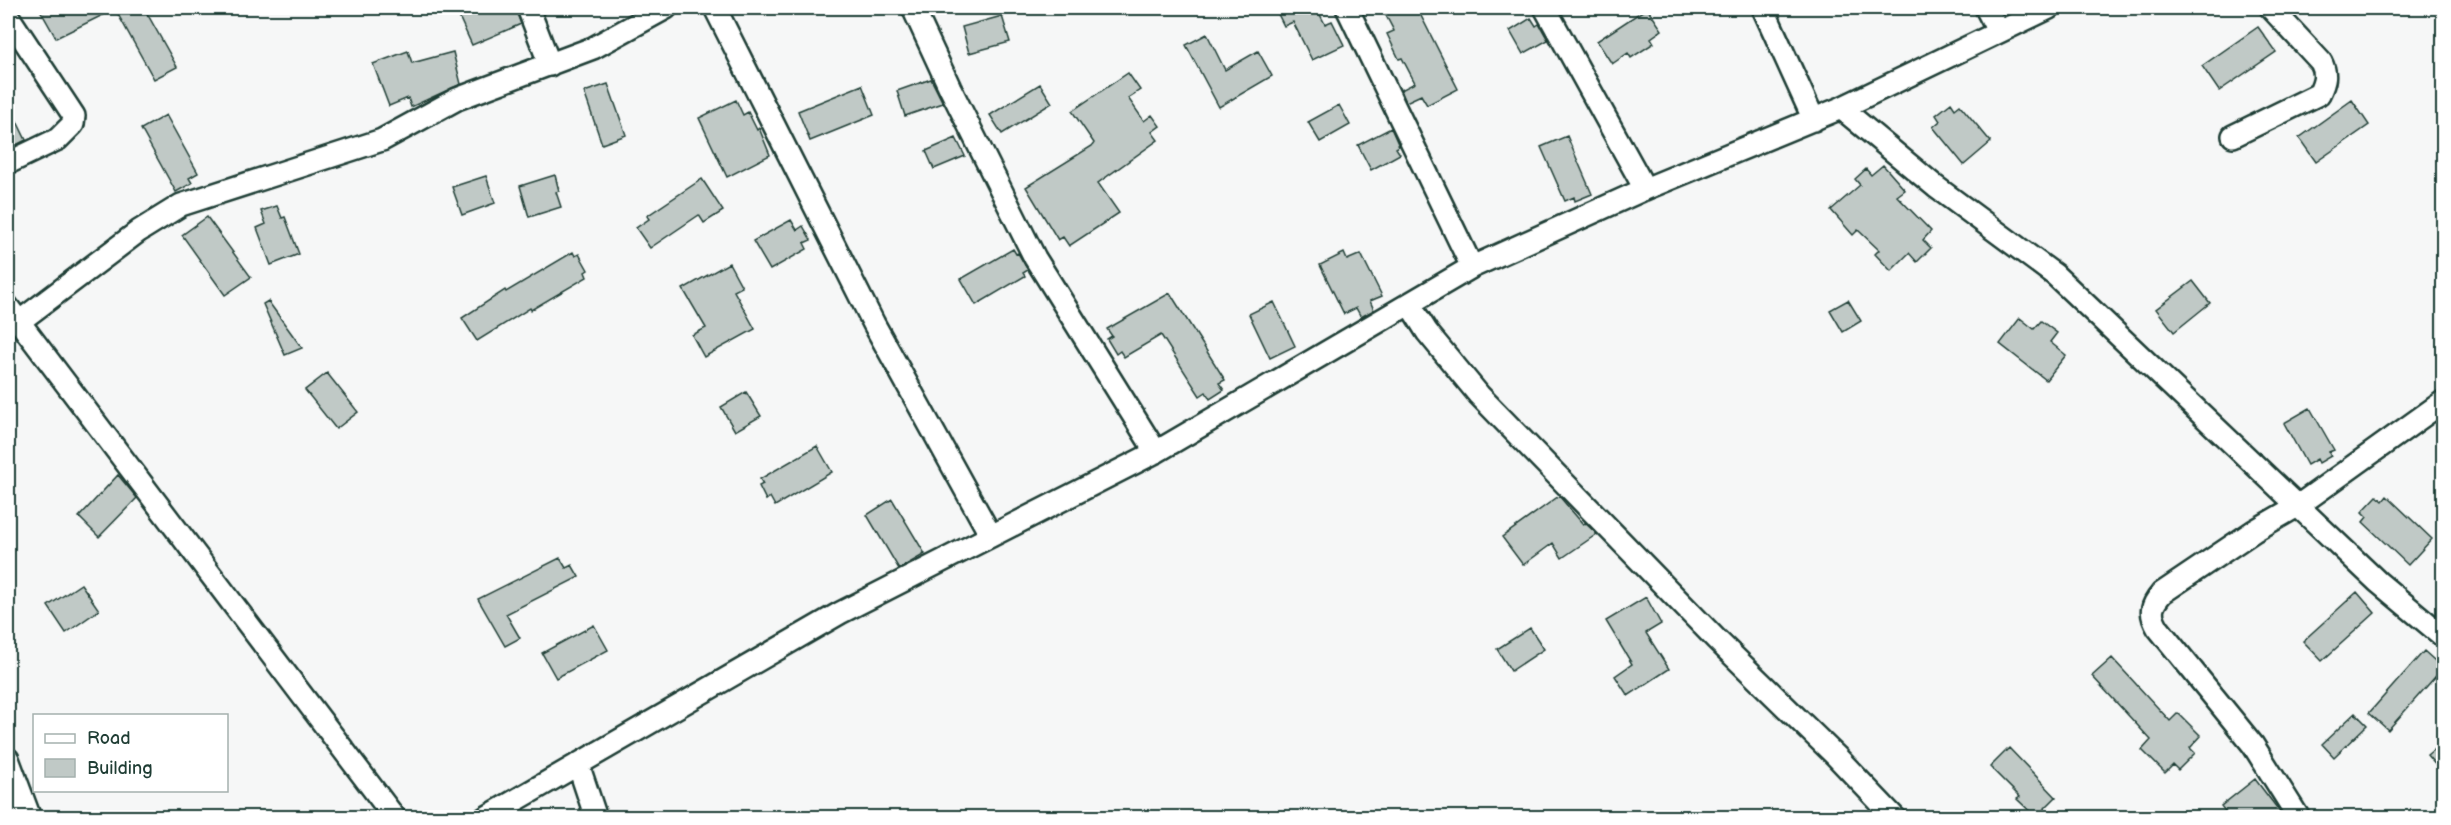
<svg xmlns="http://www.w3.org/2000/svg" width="2451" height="825" viewBox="0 0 2451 825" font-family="'Balsamiq Sans',sans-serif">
  <rect width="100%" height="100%" fill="#f6f7f7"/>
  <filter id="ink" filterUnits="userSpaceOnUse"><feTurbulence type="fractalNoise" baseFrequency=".0167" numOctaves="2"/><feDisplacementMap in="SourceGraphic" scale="12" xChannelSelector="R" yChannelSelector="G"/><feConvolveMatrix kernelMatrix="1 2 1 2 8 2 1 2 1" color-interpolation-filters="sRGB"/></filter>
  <g filter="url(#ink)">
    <path fill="#c0c9c6" stroke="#1f3d34" stroke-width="1.5" d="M39 8H133L136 13 144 8 177 67 154 79 115 9 56 38Z
      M455 8H515L521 24 472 45Z
      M1275 8H1321L1317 9 1325 24 1332 21 1344 45 1312 60 1293 22 1284 26Z
      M1382 8H1417L1458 89 1427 105 1421 95 1406 102 1401 90 1415 83 1402 58 1399 59 1387 34 1394 31Z
      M1647 8 1662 30 1651 38 1654 43 1631 58 1628 53 1612 64 1597 41Z
      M1002 16 1010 42 969 53 962 27Z
      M1531 18 1536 26 1539 24 1548 40 1523 54 1510 31Z
      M2258 27 2276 52 2219 91 2202 66Z
      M1207 34 1225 70 1258 51 1272 76 1219 107 1186 45Z
      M408 51 412 63 453 52 461 84 411 107 408 98 389 106 373 64Z
      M1128 73 1140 90 1128 98 1144 121 1152 115 1160 126 1152 132 1158 140 1098 183 1119 213 1069 246 1063 237 1058 240 1026 187 1092 146 1094 143 1072 111Z
      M931 79 943 103 905 116 897 91Z
      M608 84 626 135 602 144 584 92Z
      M1040 84 1052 103 1002 134 990 115Z
      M862 85 874 115 810 141 798 111Z
      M736 100 743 115 748 112 757 130 759 128 770 155 727 177 699 118Z
      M2352 100 2369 125 2316 162 2299 138Z
      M8 103 26 140 8 149Z
      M1951 103 1955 109 1960 105 1991 142 1964 165 1933 127 1940 121 1936 115Z
      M1339 105 1350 125 1320 142 1308 122Z
      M166 115 198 173 189 178 192 183 176 192 141 129Z
      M1391 128 1399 146 1396 148 1400 154 1371 170 1358 145Z
      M1567 136 1592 194 1575 201 1574 197 1565 201 1541 147Z
      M956 138 965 156 934 169 926 151Z
      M1883 165 1905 190 1897 196 1931 231 1923 240 1931 248 1917 262 1909 253 1891 271 1875 254 1879 250 1858 230 1853 235 1831 210 1860 185 1855 179 1866 169 1871 175Z
      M555 175 559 191 556 192 561 207 529 217 520 186Z
      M486 176 495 203 462 215 452 187Z
      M702 179 723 211 704 223 699 215 650 248 636 228 649 219 647 216Z
      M277 206 282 218 285 217 299 254 271 265 257 228 266 224 261 211Z
      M207 217 251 277 225 295 182 235Z
      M791 220 797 230 803 226 811 240 804 243 807 249 770 270 753 241Z
      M1013 249 1016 254 1018 253 1028 270 1023 273 1025 276 976 305 961 279Z
      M573 252 575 256 579 254 588 270 585 272 587 277 531 310 530 308 477 341 462 318 505 290 506 292Z
      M1344 253 1347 260 1361 254 1382 296 1370 301 1374 310 1361 317 1356 308 1344 314 1320 265Z
      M729 263 742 287 734 291 755 329 704 357 692 335 706 328 683 289Z
      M2193 281 2210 303 2174 332 2156 309Z
      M1170 293 1225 380 1219 383 1224 390 1210 399 1206 392 1200 396 1161 335 1124 357 1120 351 1116 354 1107 339 1112 336 1107 329Z
      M1848 300 1861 321 1843 332 1830 310Z
      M268 301 302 348 285 355 263 304Z
      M1274 302 1295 346 1270 358 1249 314Z
      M2020 318 2034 329 2041 321 2057 333 2050 342 2066 355 2046 380 2000 344Z
      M327 373 358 412 336 429 305 390Z
      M746 392 761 416 735 431 721 407Z
      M2310 408 2334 450 2329 452 2331 456 2319 463 2317 459 2307 465 2284 423Z
      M817 446 832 472 775 506 770 497 766 500 759 486 763 484 760 479Z
      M118 475 137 498 99 537 79 517Z
      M1559 496 1583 524 1585 523 1597 534 1562 558 1553 543 1523 565 1502 537Z
      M2377 496 2383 501 2387 496 2432 539 2408 565 2363 522 2367 517 2362 512Z
      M892 499 925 554 899 569 867 515Z
      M560 558 566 568 572 565 579 577 506 614 520 638 505 646 478 599Z
      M81 584 99 610 66 633 48 606Z
      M2357 592 2375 613 2322 661 2303 641Z
      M1646 597 1661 624 1646 633 1669 669 1628 696 1615 676 1632 664 1606 621Z
      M594 625 608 650 556 678 542 653Z
      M1530 628 1544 649 1511 671 1497 649Z
      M2424 651 2443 668 2388 730 2369 713Z
      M2112 658 2170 721 2178 713 2201 736 2190 748 2195 753 2178 770 2173 765 2165 773 2142 750 2151 740 2092 676Z
      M2355 713 2367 725 2334 757 2322 744Z
      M2444 741V775L2427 755Z
      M2009 748 2056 797 2036 817 2017 799 2020 797 1990 767Z
      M2255 779 2277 808 2284 818H2230L2221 806Z"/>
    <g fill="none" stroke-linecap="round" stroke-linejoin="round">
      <defs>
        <path id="street" d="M528 8 550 65
          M715 8 874 324 991 536
          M913 8 950 88 1035 258 1156 452
          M1347 8 1472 267
          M1545 8 1645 189
          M1763 8 1814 120
          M1986 8 1998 31
          M8 16 74 116 73 124 58 139 8 163
          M1841 108 1936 187 2055 275 2378 582 2444 637
          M2233 136 2319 94C2325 82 2327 74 2321 62L2271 8
          M1410 305 1427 332 1479 395 1716 639 1836 756 1895 818
          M8 307 395 818
          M20 321 139 231 181 205 382 140 457 99 593 48 666 8
          M8 759 30 818
          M578 764 596 818
          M485 818 840 613 1156 452 1472 267 1645 189 1841 108 2049 8
          M2299 818 2253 745 2158 628C2149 613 2151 606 2162 593L2254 531 2299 505 2444 401"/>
      </defs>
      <use href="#street" stroke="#1f3d34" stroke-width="26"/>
      <use href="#street" stroke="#fff" stroke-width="21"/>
    </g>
  </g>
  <rect width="2451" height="825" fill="none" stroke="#fff" stroke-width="30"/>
  <rect x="15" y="15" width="2421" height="795" fill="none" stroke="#1f3d34" stroke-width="2" filter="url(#ink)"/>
  <rect x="33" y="714" width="195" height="78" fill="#ffffff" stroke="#a5b1ae" stroke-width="1.5"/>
  <rect x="45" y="734" width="30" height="9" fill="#ffffff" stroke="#a5b1ae" stroke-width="1.5"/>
  <text x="87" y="744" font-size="18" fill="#1f3d34">Road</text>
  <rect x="45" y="759" width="30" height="18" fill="#c0c9c6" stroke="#a5b1ae" stroke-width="1.5"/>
  <text x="87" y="774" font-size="18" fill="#1f3d34">Building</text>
</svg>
